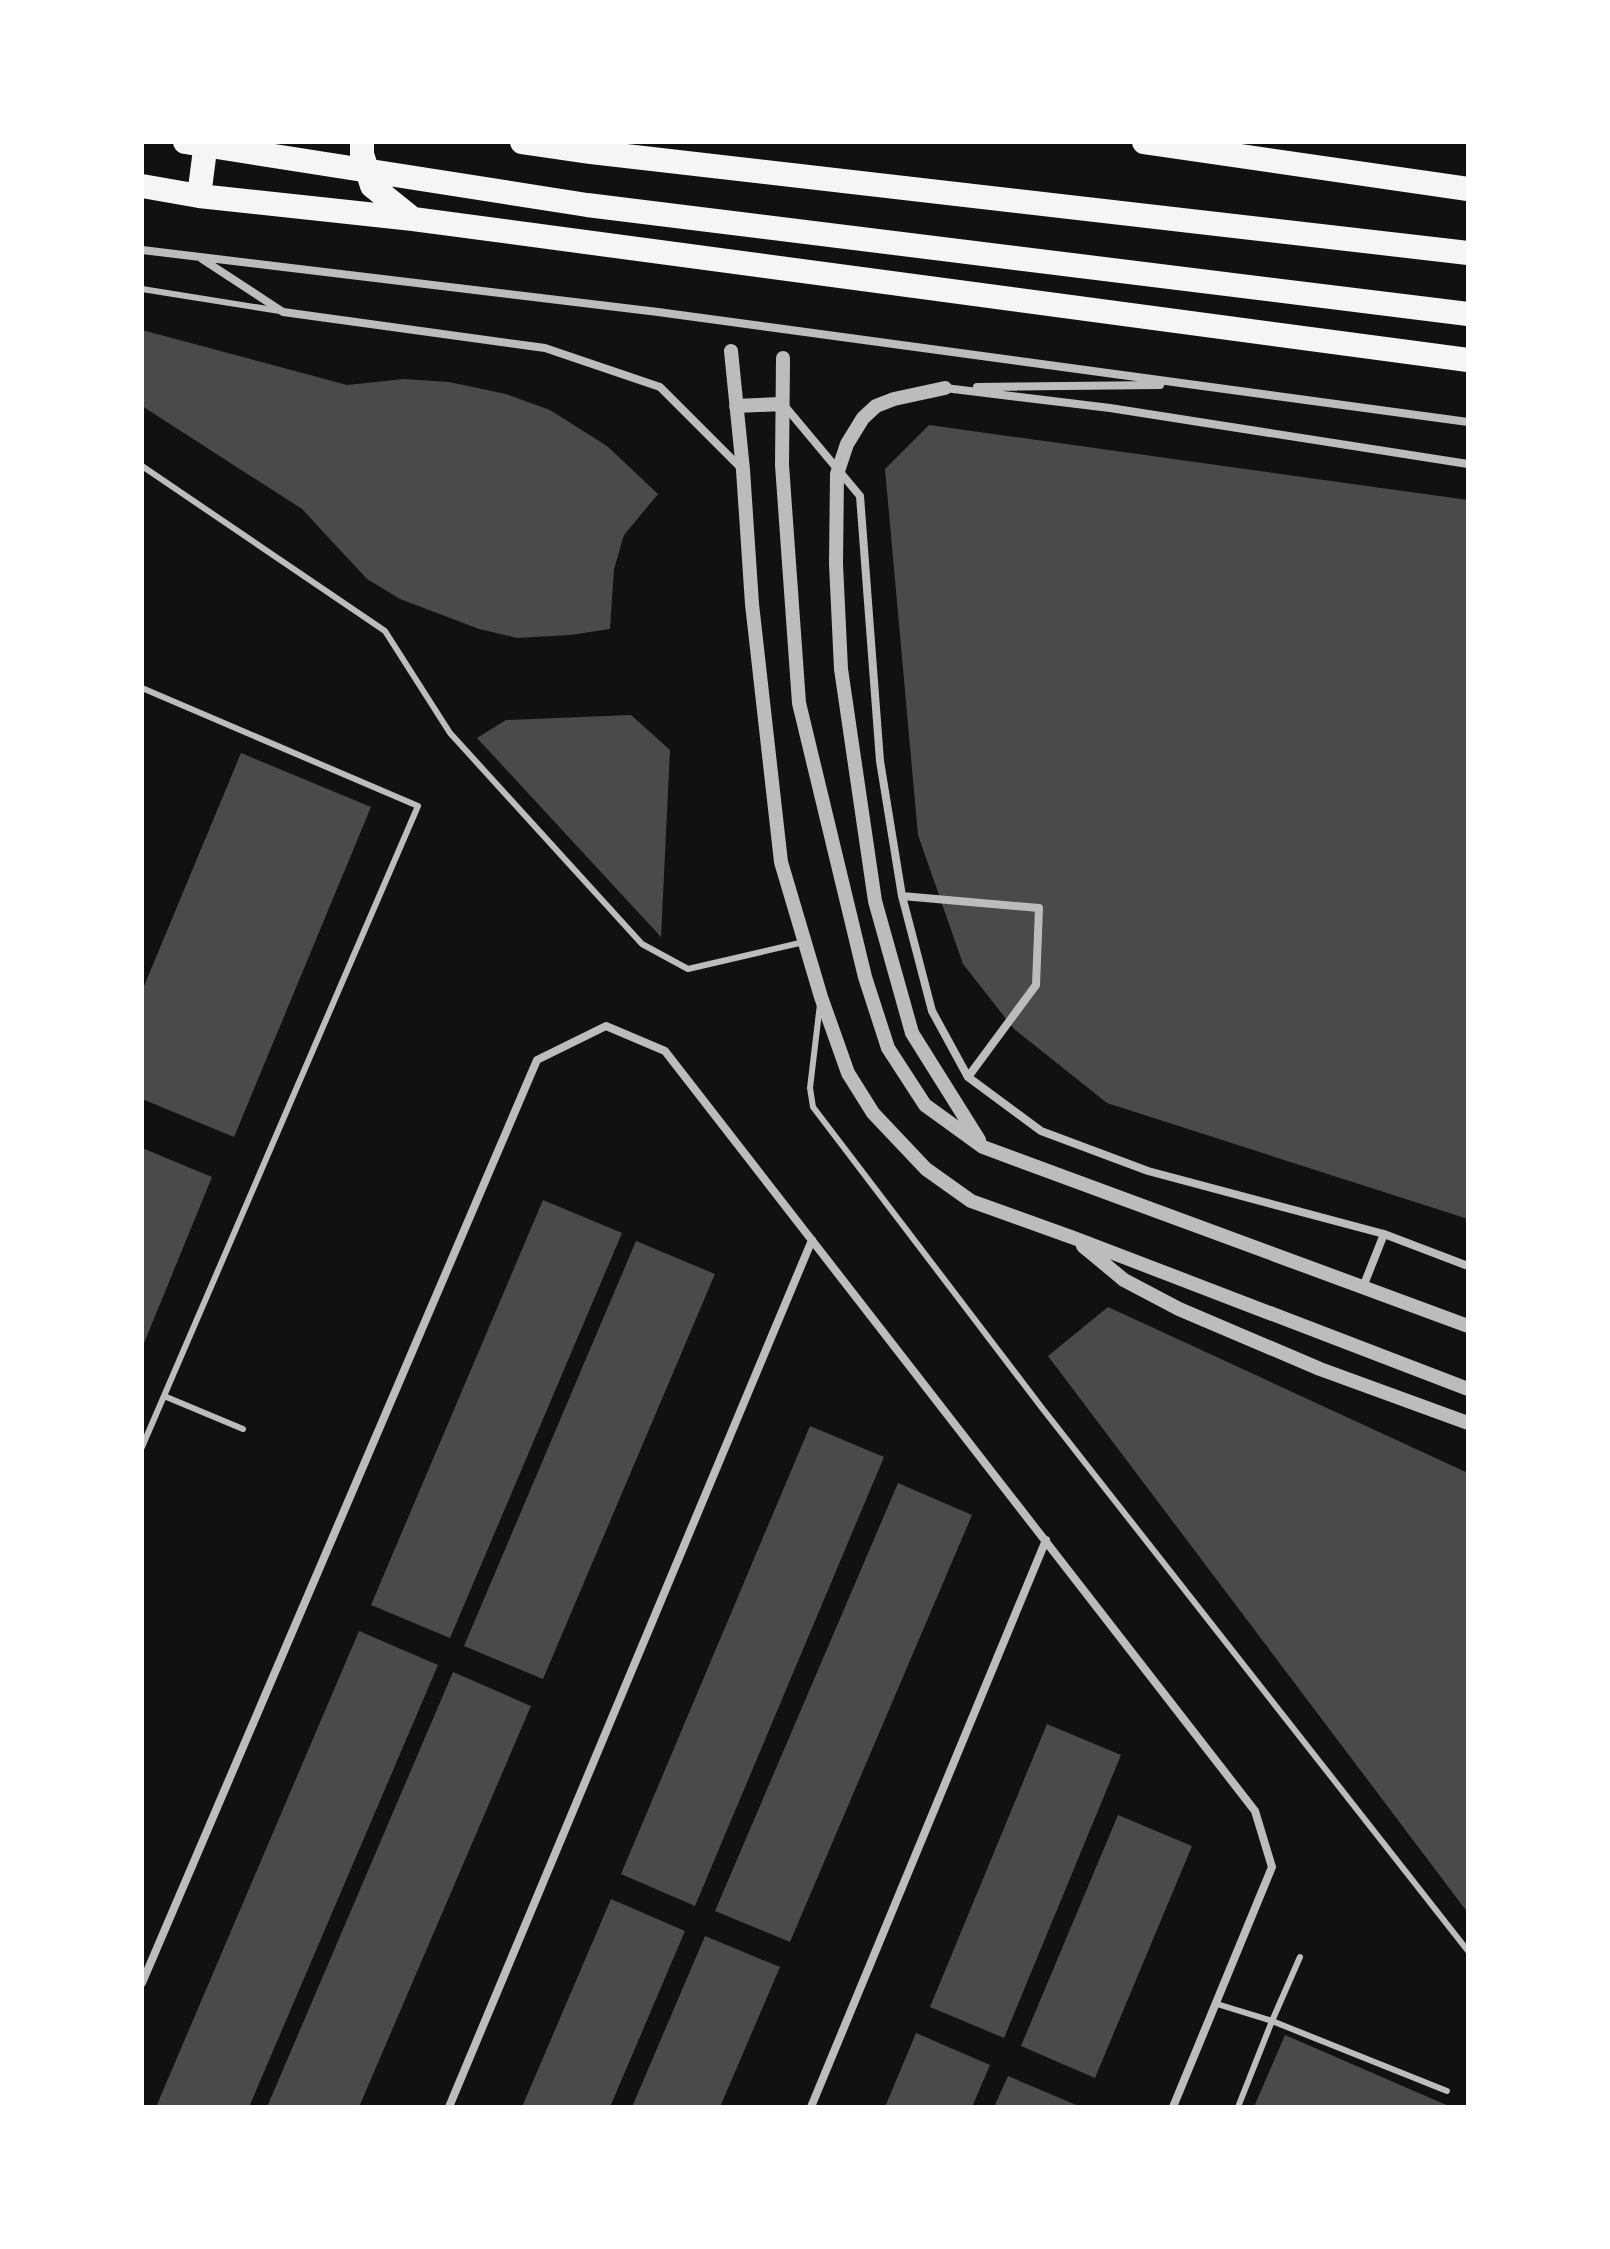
<svg xmlns="http://www.w3.org/2000/svg" width="1610" height="2249" viewBox="0 0 1610 2249" font-family="'Sofia Sans Condensed',sans-serif">
  <rect width="100%" height="100%" fill="#111"/>
  <path fill="#4a4a4a" d="M142 330 347 385 404 379 449 382 506 394 550 410 607 446 658 494 624 535 614 569 610 629 570 635 517 638 479 629 400 599 367 579 302 509 142 406Z
    M929 425 1468 500V1219L1107 1103 1014 1029 963 964 918 835 885 469Z
    M631 715 670 750 661 937 477 738 506 720Z
    M241 753 371 807 234 1137 142 1099V991Z
    M142 1148 212 1177 142 1348Z
    M543 1200 622 1233 450 1638 371 1605Z
    M636 1241 715 1274 543 1679 464 1646Z
    M1108 1307 1468 1473V1913L1048 1356Z
    M810 1426 884 1457 695 1906 621 1874Z
    M898 1483 972 1515 790 1942 715 1911Z
    M359 1631 438 1665 249 2107H156Z
    M453 1672 531 1706 359 2107H267Z
    M1047 1724 1121 1755 1004 2038 930 2007Z
    M1118 1815 1192 1846 1095 2078 1021 2046Z
    M611 1899 685 1931 610 2107H522Z
    M705 1936 780 1967 720 2107H632Z
    M916 2033 990 2065 972 2107H885Z
    M1285 2035 1451 2107H1254Z
    M1008 2076 1081 2107H994Z"/>
  <g fill="none" stroke-linecap="round" stroke-linejoin="round">
    <path stroke="#bcbcbc" stroke-width="6" d="M142 289 280 311
      M142 466 385 631 450 733 642 944 688 969 804 942
      M142 688 418 806 142 1447
      M820 1004 810 1088 813 1107 1042 1408 1468 1951
      M164 1396 243 1429
      M1217 2004 1272 2021 1300 1957
      M1238 2107 1272 2021 1447 2091"/>
    <path stroke="#bcbcbc" stroke-width="8" d="M142 250 658 312 1468 422
      M202 259 283 312 545 348 660 387 742 469
      M977 387 1160 385
      M945 388 1110 408 1468 464
      M783 404 860 496 880 761 902 896 932 1011 968 1077 1041 1131 1148 1171 1384 1234 1468 1266
      M902 896 1039 908 1036 985 968 1077
      M1363 1287 1384 1234
      M142 1983 537 1060 606 1026 665 1051 1255 1811 1272 1867 1173 2107
      M449 2107 812 1240
      M811 2107 1046 1540"/>
    <path stroke="#bcbcbc" stroke-width="14" d="M731 351 743 470 752 604 781 862 821 997 848 1073 873 1113 926 1169 971 1201 1074 1238 1468 1389
      M783 358 782 465 799 703 865 977 888 1048 925 1105 983 1147 1468 1326
      M945 388 894 399 876 406 863 418 847 444 837 474 836 564 841 669 875 901 912 1033 979 1140
      M736 406 782 404
      M1083 1246 1124 1280 1179 1309 1320 1369 1468 1423"/>
    <path stroke="#f5f5f5" stroke-width="24" d="M185 142 587 205 1468 314
      M362 142V154L372 186 413 219
      M522 142 591 152 1468 253
      M1144 142 1468 189
      M142 186 199 196 413 219 1468 360
      M199 196 206 142"/>
  </g>
  <rect width="1610" height="2249" fill="none" stroke="#ffffff" stroke-width="288"/>
</svg>
